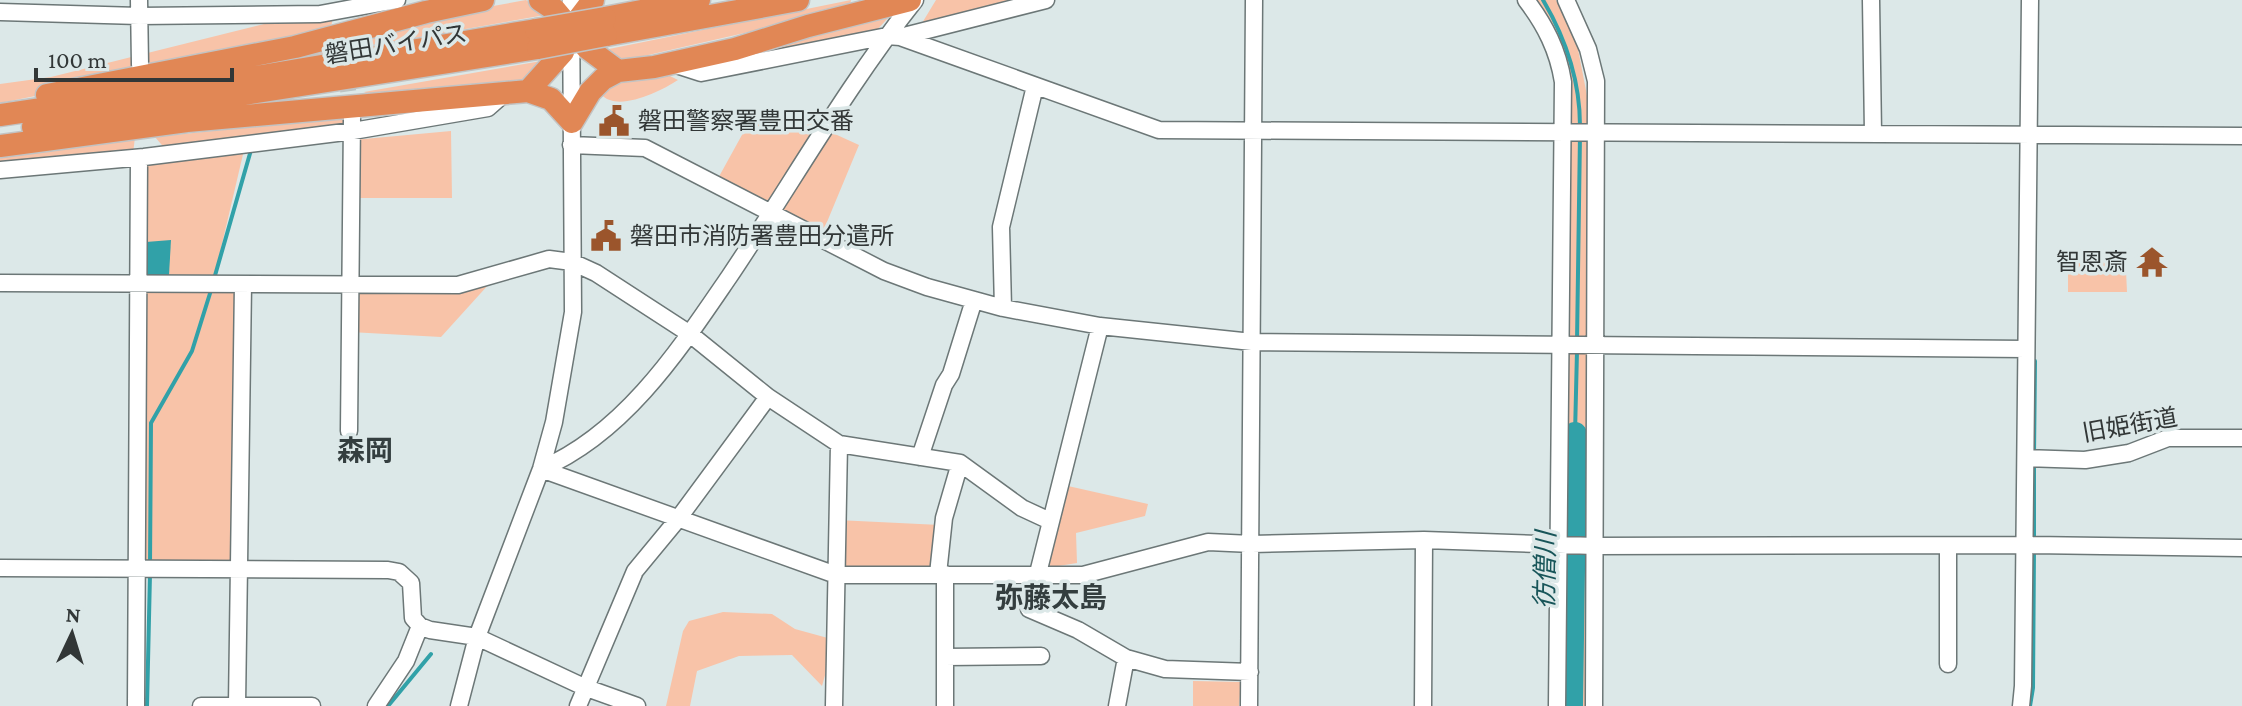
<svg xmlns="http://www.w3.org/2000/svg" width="2242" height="706" viewBox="0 0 2242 706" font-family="'Crimson Pro','Noto Sans JP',serif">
  <rect width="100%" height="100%" fill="#dce8e8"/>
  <path fill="#f8c3a8" d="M526 0 545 15 203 75 354 31Z
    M851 0 849 9 622 61 604 50Z
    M936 0H1046L916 33Z
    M1533 0H1556L1576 39 1589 106 1594 706H1557L1567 64Z
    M334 12 331 27 146 74 0 103V84L51 77 304 14Z
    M888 18 875 32 717 63 808 37Z
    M553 59 540 74 510 88 377 98 364 92Z
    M668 75 678 80C663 90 628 107 610 100 605 99 602 95 599 92L620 82Z
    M829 116 771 208 716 182 748 124Z
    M346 117 345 129 167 151 155 137Z
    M826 130 859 145 822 234 774 211Z
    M451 131 452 198H353V140Z
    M135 137 133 154 0 165V152Z
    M244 150 214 278 138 283 144 157Z
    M2068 249H2125L2127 292H2068Z
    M499 273 441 337 350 332 352 284 461 285Z
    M243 284 240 568 138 569V288Z
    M1068 486 1148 504 1145 516 1076 533 1077 563 1046 568Z
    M837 520 940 525 937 574 836 575Z
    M723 612 772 614 795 629 835 640 822 686 792 655 739 656 697 671 690 706H666L683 631 689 621Z
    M1193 681 1241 682 1239 706H1193Z"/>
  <path fill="#31a1a8" d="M171 240 169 275H144L146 242Z"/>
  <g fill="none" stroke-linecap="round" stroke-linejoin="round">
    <path stroke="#31a1a8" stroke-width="4" d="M1543 0C1566 39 1580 80 1580 126
      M214 279 251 150
      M1577 342 1580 135
      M1575 434 1577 351
      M2034 455 2035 361
      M2034 539V464
      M150 565 151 423 192 351 212 287
      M147 706 150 574
      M388 706 431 654
      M2030 706 2033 688 2034 548"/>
    <path stroke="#31a1a8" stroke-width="24" d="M1571 706 1575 434"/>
    <path stroke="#bac5c5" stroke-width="16" stroke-dasharray="16 8" stroke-linecap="butt" d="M339 28 352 117"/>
    <defs>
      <path id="minor" d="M139 0 140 65
        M1526 0C1545 25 1558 50 1563 82L1557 706
        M1566 0 1588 49 1596 81 1594 706
        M1871 0 1873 133
        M0 12 139 16 320 14 397 0
        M900 37 1046 0
        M673 64 701 73 887 36 900 37 1159 130 2242 136
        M571 145 645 148 884 271 927 287 1003 308 1100 326 1252 342 2026 349
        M0 170 144 157 353 131 488 108 505 93
        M0 283 458 285 549 259 572 262 596 273 690 334 768 397 839 444 960 463 1022 508 1050 521
        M1003 308 1001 227 1035 86
        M1100 326 1029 609 1078 630 1126 658 1117 706
        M349 431 352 118
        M920 457 944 385 951 374 974 300
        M2027 458 2085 460 2129 453 2168 438H2242
        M541 469 836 575H1083L1208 542 1252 544 1424 540 1594 546 2025 545 2242 548
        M541 469C625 433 679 350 729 277 791 185 846 87 915 0
        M1948 546V664
        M0 568 388 570 399 572 411 583 413 618 420 626 430 630 477 637 584 687 637 706
        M938 574 944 518 960 463
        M945 657 1041 656
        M1126 658 1165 669 1250 672
        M237 705 243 284
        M136 706 139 158
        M201 706H312
        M376 706 406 661 420 626
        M459 706 477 637 541 469 554 422 573 312 571 0
        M578 706 635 571 678 519 768 397
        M834 706 839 444
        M945 706V574
        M1249 706 1254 0
        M1423 706 1424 540
        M2021 706 2023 686 2030 0"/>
      <path id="highway" d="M540 0 555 10 587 48 618 71
        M605 18 699 0
        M606 35 798 0
        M528 91 563 52 571 29 593 0
        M47 95 295 47 426 12 483 0
        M0 115 244 79 536 30
        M33 127 538 48
        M0 146 187 121 528 91 551 99 572 122 590 92 603 79 618 71 654 67 735 49 808 26 910 0"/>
    </defs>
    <use href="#minor" stroke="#6c7777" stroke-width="19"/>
    <use href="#highway" stroke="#c2c3c3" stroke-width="25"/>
    <use href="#minor" stroke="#fff" stroke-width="16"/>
    <use href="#highway" stroke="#e18755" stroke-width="22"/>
    <defs>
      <path id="highway-bridge" d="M536 30 605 18
        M538 48 606 35"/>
    </defs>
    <use href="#highway-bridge" stroke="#c2c3c3" stroke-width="25" stroke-linecap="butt"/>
    <use href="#highway-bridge" stroke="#e18755" stroke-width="22"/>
  </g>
  <defs>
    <symbol id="civic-bare" viewBox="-9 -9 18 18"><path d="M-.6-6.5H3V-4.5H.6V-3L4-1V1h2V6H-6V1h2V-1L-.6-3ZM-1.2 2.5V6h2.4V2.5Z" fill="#9b552c" stroke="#dce8e8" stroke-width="2.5" paint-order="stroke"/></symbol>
    <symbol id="temple-bare" viewBox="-9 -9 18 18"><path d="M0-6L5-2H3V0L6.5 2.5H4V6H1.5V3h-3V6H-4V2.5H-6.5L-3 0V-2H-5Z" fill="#9b552c" stroke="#dce8e8" stroke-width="2.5" paint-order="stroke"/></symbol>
  </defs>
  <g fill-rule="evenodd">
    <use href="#civic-bare" x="592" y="99" width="44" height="44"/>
    <use href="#civic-bare" x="584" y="214" width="44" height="44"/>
    <use href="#temple-bare" x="2130" y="240" width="44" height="44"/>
  </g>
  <g text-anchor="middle" stroke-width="7" stroke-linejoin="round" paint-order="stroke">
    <g font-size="24" fill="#323737" stroke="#dce8e8">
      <text transform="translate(396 44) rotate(-9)" y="8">磐田バイパス</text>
      <text transform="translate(2130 425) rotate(-10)" y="8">旧姫街道</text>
    </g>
    <g font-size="24" fill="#323737" stroke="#dce8e8" text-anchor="start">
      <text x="638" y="129">磐田警察署豊田交番</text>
      <text x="630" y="244">磐田市消防署豊田分遣所</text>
      <text x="2128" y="270" text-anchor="end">智恩斎</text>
    </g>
    <g font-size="26" font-style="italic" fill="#185559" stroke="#dce8e8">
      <text transform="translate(1545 570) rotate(-89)" y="9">彷僧川</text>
    </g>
    <g font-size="28" font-weight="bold" fill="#343e3f" stroke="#dce8e8">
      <text x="365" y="460">森岡</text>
      <text x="1051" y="607">弥藤太島</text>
    </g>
  </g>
  <g transform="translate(72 634) rotate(4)" stroke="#dce8e8" stroke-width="6" paint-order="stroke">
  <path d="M0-6L14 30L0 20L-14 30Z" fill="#323737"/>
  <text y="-12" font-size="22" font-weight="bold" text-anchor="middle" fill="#323737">N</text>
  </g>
  <path d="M36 68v12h196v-12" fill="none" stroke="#323737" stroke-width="4"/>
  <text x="48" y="68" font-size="24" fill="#323737" stroke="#dce8e8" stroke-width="6" paint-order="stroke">100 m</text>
</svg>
